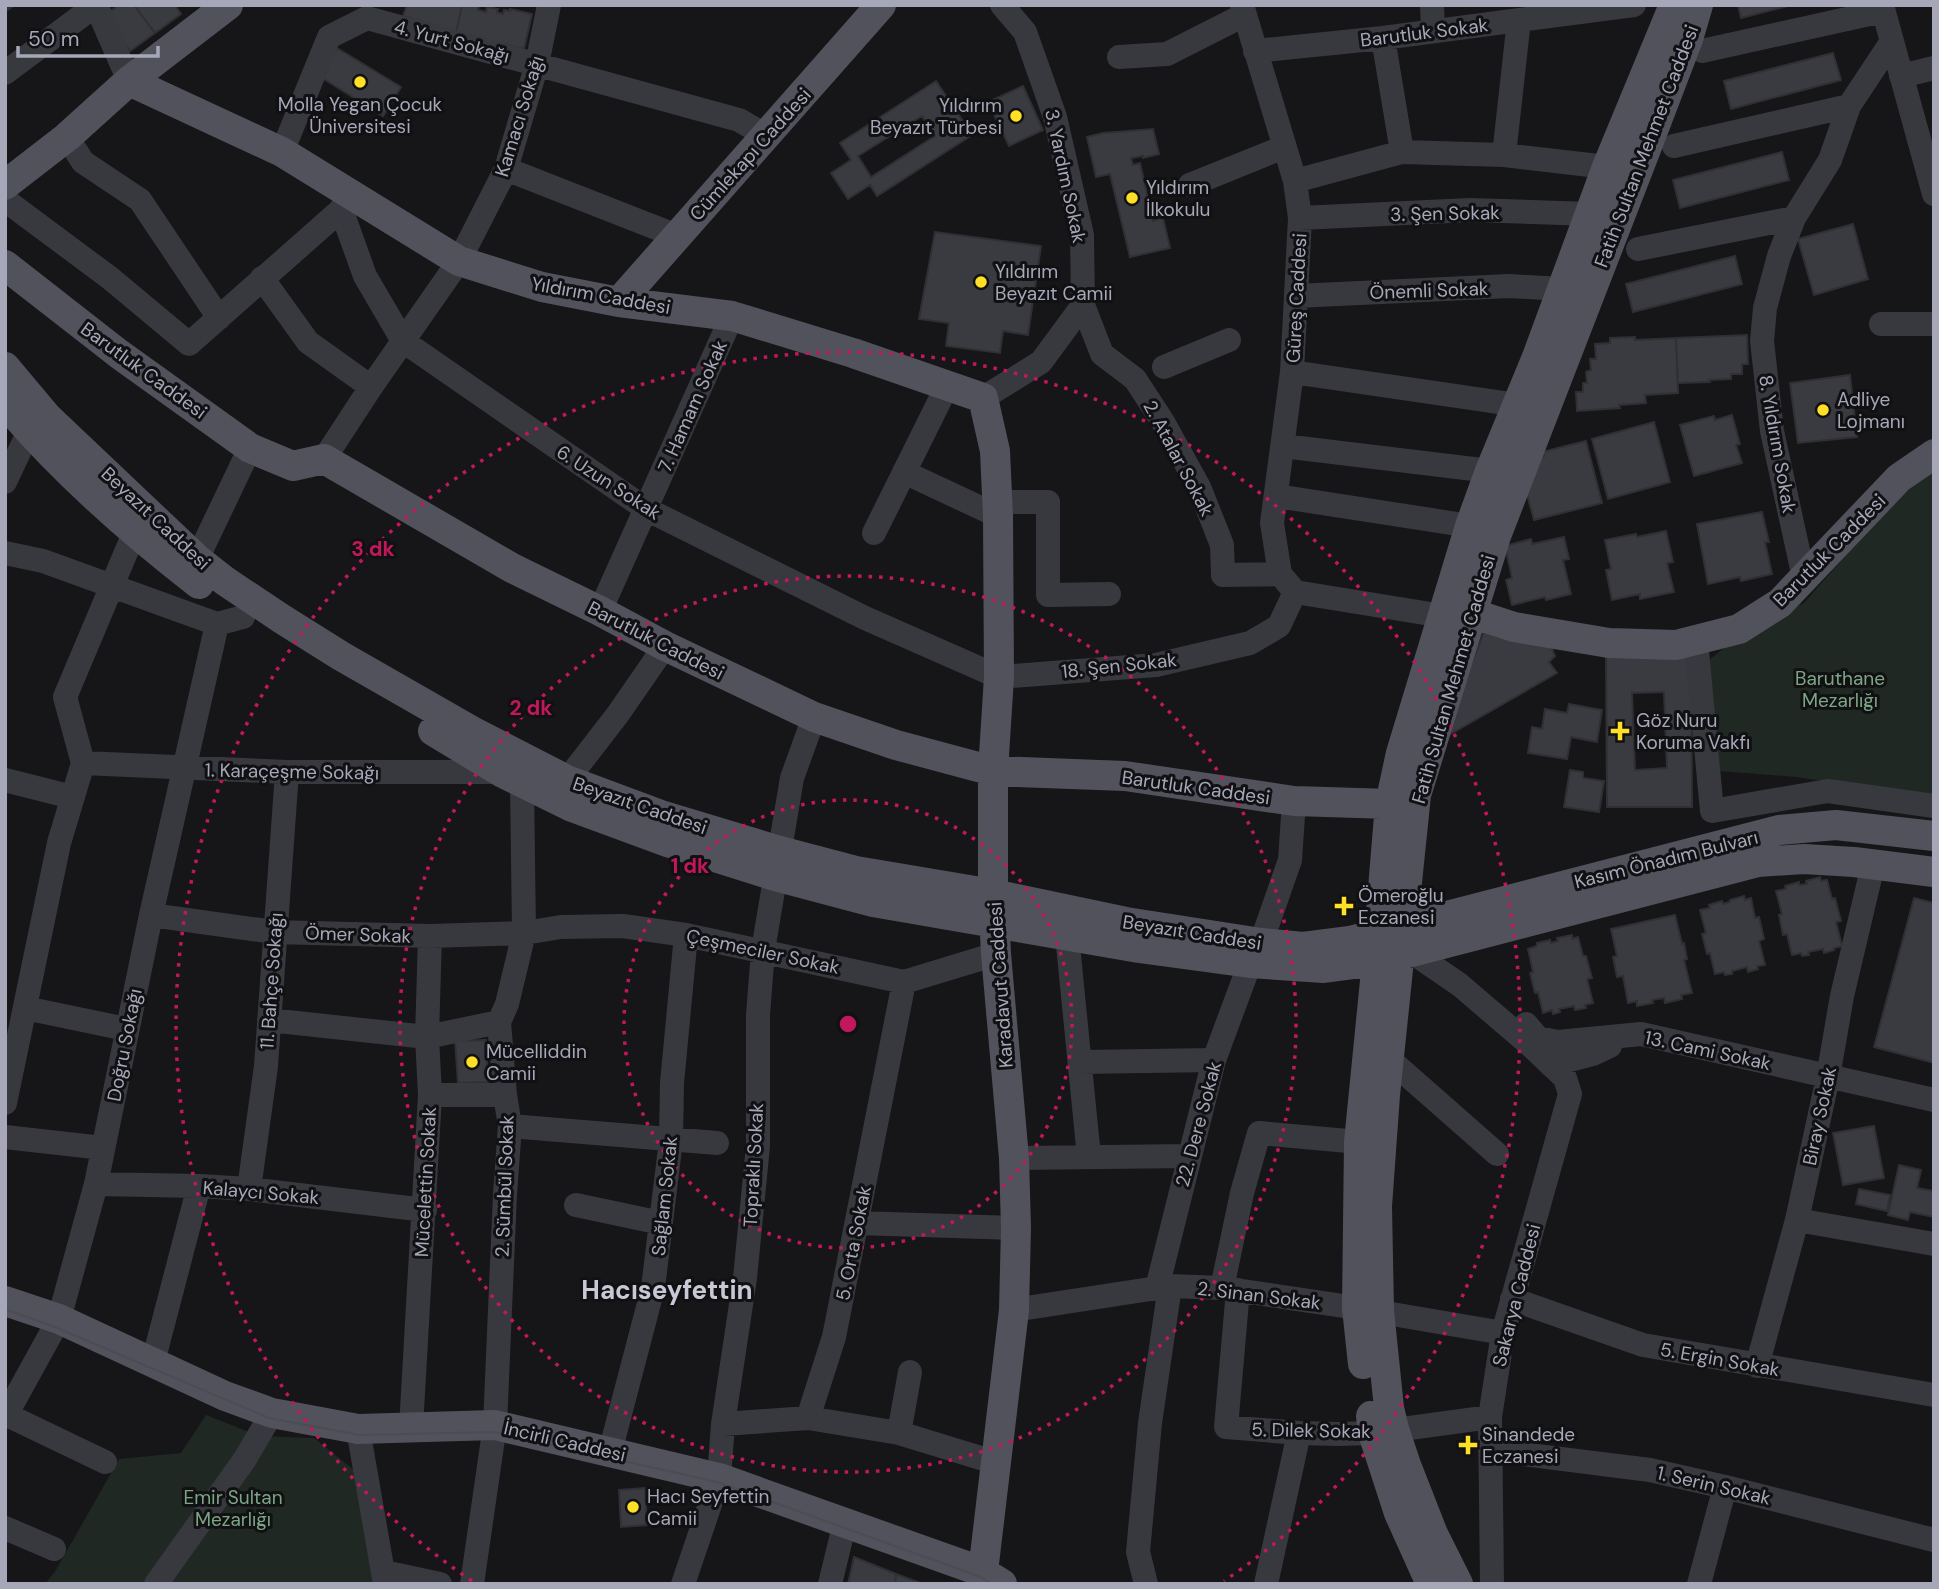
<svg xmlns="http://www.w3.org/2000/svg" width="1939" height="1589" viewBox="0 0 1939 1589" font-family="'DM Sans',sans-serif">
  <rect width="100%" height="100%" fill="#161618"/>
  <path fill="#1f2822" d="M1934 469V797L1796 777 1720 771 1709 660 1744 632 1804 603 1914 478Z
    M206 1415 259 1436 314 1438 354 1470 374 1584H45L56 1570 119 1459 181 1453Z"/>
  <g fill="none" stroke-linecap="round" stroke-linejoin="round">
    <path stroke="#2a313d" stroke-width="5" d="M5 10 12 5"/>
  </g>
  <path fill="#3a3b40" stroke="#302f34" stroke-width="2" fill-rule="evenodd" d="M119 5H134L155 33 130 51 105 15Z
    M134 5H175L181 14 155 33Z
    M407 5H462L456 33 403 16Z
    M462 5H479L478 10 486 12 487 7 498 9 497 12 503 14 504 10 510 11V9L532 14 524 49 456 33Z
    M1738 5H1792L1741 18Z
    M337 48 401 87 383 116 319 76Z
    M1833 53 1841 80 1731 109 1724 81Z
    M936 81 972 135 877 196 870 185 848 199 831 173 851 160 840 143ZM922 116 935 136 871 177 858 156Z
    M1023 86 1043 130 1009 146 988 102Z
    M1153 129 1159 154 1143 158V156L1131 158 1133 165 1140 163 1153 221 1163 218 1170 248 1130 257 1110 174 1096 177 1087 137 1103 133Z
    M1782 152 1789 180 1680 208 1673 180Z
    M1853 224 1868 279 1814 295 1798 239Z
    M935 232 1041 246 1028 335 1003 331 1000 353 946 346 949 323 919 319Z
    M1735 256 1742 284 1633 312 1626 284Z
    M1747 335 1748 364H1742V374H1731V379L1709 380 1710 382 1678 383 1676 338Z
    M1635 337V340L1676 338 1678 393 1645 395 1646 403 1619 405 1620 408 1577 411 1576 392H1583V383H1587L1586 372 1591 370 1590 359H1596L1595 344 1610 343V338Z
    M1850 375 1857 437 1798 443 1790 383Z
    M1732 415 1740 444 1736 445 1742 463 1694 476 1680 425 1714 416 1715 420Z
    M1654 422 1670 482 1608 499 1592 439Z
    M1586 441 1602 503 1534 520 1525 487 1535 459 1544 456 1542 452Z
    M1762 512 1769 542H1765L1772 574 1741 581 1740 577 1708 584 1697 524Z
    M1666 531 1673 562 1667 563 1674 592 1640 599V594L1612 600 1606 570 1611 569 1605 540 1636 534 1637 537Z
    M1564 537 1569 559 1563 560 1571 594 1546 600 1545 597 1512 605 1506 580 1512 578 1505 546 1531 539 1532 544Z
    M1486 627 1556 643 1552 649 1555 656 1549 662 1557 673 1449 735 1452 712Z
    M1691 652 1692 807H1607L1606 653ZM1664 692 1667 768 1635 770 1632 693Z
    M1569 704 1602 710 1597 742 1571 737 1567 759 1528 753 1532 727 1542 729 1545 709 1567 713Z
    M1570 770 1583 772V778L1604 781 1599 812 1564 807Z
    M1820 877 1821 881 1827 880 1832 899 1835 898 1841 921 1836 922 1842 946 1834 948V950L1824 953 1823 949 1808 952 1809 955 1802 956 1801 953 1792 955 1787 934 1783 935 1779 915 1782 914 1776 891 1786 889 1785 886 1799 882V885L1807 884 1806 881Z
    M1744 896 1745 900 1751 898 1755 918 1759 917 1764 939 1759 941 1765 965 1757 966 1758 969 1748 972 1747 967 1732 971V974L1725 975 1724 972 1715 974 1710 953 1707 954 1702 934 1706 933 1700 910 1710 908 1709 905 1722 901 1723 904 1730 902V900Z
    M1914 898 1934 903V1063L1874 1047Z
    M1675 915 1682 944 1684 943 1687 959 1684 960 1692 993 1681 995 1682 999 1665 1003 1664 998 1652 1000 1653 1003 1637 1006V1001L1628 1003 1623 976 1617 977 1613 957 1617 956 1611 929Z
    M1572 935V939L1578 937 1583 956H1586L1592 978 1587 979 1593 1003 1585 1005 1586 1008 1575 1010 1574 1006 1559 1009 1560 1012 1553 1014 1552 1010 1543 1013 1538 992 1535 993 1530 973 1533 972 1528 949 1537 946V943L1550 940 1551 943 1558 941 1557 938Z
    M486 1040 488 1082 458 1083 455 1041Z
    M1874 1126 1884 1178 1843 1185 1833 1133Z
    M1899 1165 1921 1170 1917 1188 1934 1191V1217L1910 1212 1908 1220 1888 1215Z
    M1859 1189 1890 1195 1887 1211 1856 1204Z
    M645 1488 647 1525 621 1527 619 1490Z
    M854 1557 896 1574 895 1584H848Z
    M896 1574 920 1583V1584H895Z"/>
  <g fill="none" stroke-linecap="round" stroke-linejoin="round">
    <path stroke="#38383f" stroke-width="24" d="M96 5 129 81
      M1242 5 1295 181 1300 218 1292 372 1272 523 1280 574 1295 592
      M1432 5 1433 31
      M1882 5 1934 194
      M1383 38 1402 152
      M1255 51 1383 38 1634 5
      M1702 51 1883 11
      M1119 57 1167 54 1244 15
      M5 73 96 5
      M1901 76 1934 68
      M67 137 83 162 140 200 219 318
      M1674 146 1849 106
      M282 152 329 37 367 18 739 120 767 136
      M1504 155 1519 20
      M506 169 677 236
      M1295 181 1402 152 1504 155 1607 167
      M1190 185 1284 147
      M5 200 110 278 189 344 352 200
      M341 209 365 276 403 341 646 509 865 618 999 677 1156 665 1250 643 1279 626 1295 592
      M1300 218 1470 210 1590 214
      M1638 249 1794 218
      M262 278 308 342 371 387
      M1296 296 1509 286 1562 289
      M1083 305 1102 354 1135 379 1163 422 1199 487 1222 545 1223 575 1280 574
      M1881 324H1934
      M1164 367 1229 340
      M1292 372 1518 405
      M983 398 1041 362 1083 305 1082 235 1055 117 1025 32 1002 5
      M1283 446 1490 471
      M324 459 371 387 459 261 506 169 537 64 549 5
      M904 472 998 516
      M5 482 29 431
      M1277 496 1470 526
      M997 502H1048V595L1109 594
      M874 533 947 386
      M5 553 43 561 217 624 243 617
      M197 559 250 448
      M1804 578 1772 431 1762 341 1765 308 1779 256 1794 218 1830 160 1849 106 1892 41
      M1295 592 1443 616
      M600 611 732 316
      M1696 640 1712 811 1828 791 1934 806
      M83 763 287 772H501
      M5 780 72 797
      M567 780 618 714 665 646
      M151 915 274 932 430 936 524 933 561 927 623 926 686 935 904 982 996 954
      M1067 935 1089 1157
      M1261 943 1290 860 1294 801
      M1412 952 1460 985 1530 1045 1565 1078 1570 1094 1503 1333 1490 1417 1492 1584
      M25 1008 126 1029
      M269 1020 427 1037 499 1022
      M1526 1024 1538 1038 1558 1042 1641 1034 1934 1100
      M1389 1059 1497 1154
      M1080 1062 1214 1060
      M1551 1065 1593 1054 1610 1046
      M430 1095H505
      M5 1103 59 843 83 763 65 697 135 531
      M510 1126 717 1143
      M5 1137 103 1148
      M1014 1158 1190 1156
      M96 1184 199 1186 249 1189 425 1210
      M249 1189 266 1066 287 772
      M576 1205 661 1223
      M1797 1220 1934 1244
      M857 1223 1016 1228
      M1157 1288 1214 1060 1250 963
      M1222 1288 1242 1193 1259 1133 1359 1142
      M1238 1290 1226 1427 1299 1433 1339 1434 1373 1433 1490 1417
      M1512 1299 1643 1345 1934 1395
      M1014 1310 1170 1286 1222 1288 1357 1308 1503 1333
      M153 1362 199 1186
      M1757 1366 1797 1220 1828 1077 1842 996 1873 865
      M7 1415 105 1462
      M5 1417 59 1319 96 1184 151 915 217 624
      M808 1418 899 1433 997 1463
      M723 1424 808 1418 834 1337 904 982
      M411 1428 430 1095 427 1037 430 936
      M358 1429 385 1584
      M899 1433 910 1372
      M1490 1450 1650 1470 1725 1487 1934 1540
      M610 1452 653 1288 671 1140 672 1083 686 935
      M5 1528 54 1549
      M384 1572 440 1584
      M156 1584 245 1459 272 1413
      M472 1584 495 1425 505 1194 510 1126 505 1095 499 1022 507 1004 524 933 522 783
      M683 1584 719 1478 723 1424 745 1278 758 1146V1015L763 950 792 778 814 717
      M830 1584 845 1522
      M1146 1584 1138 1552 1150 1423 1170 1286
      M1266 1584 1299 1433
      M1699 1584 1725 1487"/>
    <path stroke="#52525d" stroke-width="30" d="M129 81 282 152 459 261 542 287 619 302 732 316 853 353 983 398 995 451 998 516 999 677 993 771V894L996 954 1014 1158 1016 1228 1014 1310 983 1572
      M5 185 67 137 129 81 228 5
      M5 265 119 354 250 448 293 466 324 459 512 568 600 611 665 646 814 717 896 745 993 771 1125 776 1294 801 1390 804
      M619 302 881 5
      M5 367 47 417 197 559 225 581 282 619 341 656 472 731 567 780 661 815 780 851 856 871 993 894 1126 922 1261 943 1303 947 1350 941 1779 830 1836 825 1934 836
      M5 403C62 471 129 530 199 584
      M1471 613 1514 627 1609 643 1676 645 1739 629 1780 603 1899 478 1934 454
      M433 731 501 772 572 807 667 842 775 876 873 902 1139 948 1250 963 1324 968 1377 961 1758 862 1804 859 1854 862 1934 872
      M5 1301 59 1319 225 1396 272 1413 358 1429 495 1425 719 1478 983 1572 1002 1584
      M1363 1364 1357 1308 1359 1142 1377 961 1390 804 1401 753 1470 526 1490 471 1537 357 1607 167 1674 5
      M1371 1416 1373 1433 1399 1513 1431 1584
      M1458 1584 1433 1534 1406 1465 1394 1429 1389 1408 1379 1311 1377 1206 1385 1095 1416 795 1496 536 1646 149 1688 39 1698 5"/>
    <path stroke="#4b4c54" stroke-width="2" d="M5 1309 55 1327 269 1418 360 1435 494 1432 717 1482 981 1577 992 1584"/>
  </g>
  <g fill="none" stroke="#c2185b" stroke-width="3.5" stroke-dasharray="3.5 7">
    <circle cx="848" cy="1024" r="224"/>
    <circle cx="848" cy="1024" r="448"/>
    <path d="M472 1581A672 672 0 1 1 1224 1581"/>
  </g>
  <g fill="#ffe027" stroke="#111113" stroke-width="2.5">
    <circle cx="360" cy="82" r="7"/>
    <circle cx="1016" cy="116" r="7"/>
    <circle cx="1132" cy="198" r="7"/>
    <circle cx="981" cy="282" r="7"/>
    <circle cx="1823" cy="410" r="7"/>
    <path d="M1616.5 720.5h7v7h7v7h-7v7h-7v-7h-7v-7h7z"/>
    <path d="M1340.5 895.5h7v7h7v7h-7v7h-7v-7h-7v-7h7z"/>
    <circle cx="472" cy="1062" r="7"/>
    <path d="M1464.5 1434.5h7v7h7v7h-7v7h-7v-7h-7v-7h7z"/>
    <circle cx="633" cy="1507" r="7"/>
  </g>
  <g text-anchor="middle" stroke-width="6" stroke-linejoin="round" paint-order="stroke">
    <g font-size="19" fill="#a6a8b9" stroke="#111113">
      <text transform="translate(1424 32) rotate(-7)" y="7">Barutluk Sokak</text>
      <text transform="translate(452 41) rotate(15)" y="7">4. Yurt Sokağı</text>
      <text transform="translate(519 116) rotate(-73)" y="7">Kamacı Sokağı</text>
      <text transform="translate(1646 146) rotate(-69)" y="7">Fatih Sultan Mehmet Caddesi</text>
      <text transform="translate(750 154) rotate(-48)" y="7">Cümlekapı Caddesi</text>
      <text transform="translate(1066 176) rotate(78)" y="7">3. Yardım Sokak</text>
      <text transform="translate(1445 213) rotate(-1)" y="7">3. Şen Sokak</text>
      <text transform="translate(1429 290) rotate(-2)" y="7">Önemli Sokak</text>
      <text transform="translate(601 295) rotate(10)" y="7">Yıldırım Caddesi</text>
      <text transform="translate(1296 298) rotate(-87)" y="7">Güreş Caddesi</text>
      <text transform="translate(144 370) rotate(36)" y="7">Barutluk Caddesi</text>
      <text transform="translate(692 406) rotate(-66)" y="7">7. Hamam Sokak</text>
      <text transform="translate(1778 444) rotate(80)" y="7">8. Yıldırım Sokak</text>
      <text transform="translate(1179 458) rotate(62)" y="7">2. Atalar Sokak</text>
      <text transform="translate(609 482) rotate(33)" y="7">6. Uzun Sokak</text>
      <text transform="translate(156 518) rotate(43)" y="7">Beyazıt Caddesi</text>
      <text transform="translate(1829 550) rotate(-45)" y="7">Barutluk Caddesi</text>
      <text transform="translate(656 640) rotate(27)" y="7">Barutluk Caddesi</text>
      <text transform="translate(1119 665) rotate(-6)" y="7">18. Şen Sokak</text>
      <text transform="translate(1453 679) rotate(-74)" y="7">Fatih Sultan Mehmet Caddesi</text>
      <text transform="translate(292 771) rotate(1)" y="7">1. Karaçeşme Sokağı</text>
      <text transform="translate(1196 787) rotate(8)" y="7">Barutluk Caddesi</text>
      <text transform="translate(640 805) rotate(19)" y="7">Beyazıt Caddesi</text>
      <text transform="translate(1666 859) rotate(-14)" y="7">Kasım Önadım Bulvarı</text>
      <text transform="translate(1192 932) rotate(9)" y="7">Beyazıt Caddesi</text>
      <text transform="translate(358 934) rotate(2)" y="7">Ömer Sokak</text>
      <text transform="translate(763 951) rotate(12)" y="7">Çeşmeciler Sokak</text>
      <text transform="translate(271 981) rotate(-86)" y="7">11. Bahçe Sokağı</text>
      <text transform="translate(1000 985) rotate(-94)" y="7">Karadavut Caddesi</text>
      <text transform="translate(124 1045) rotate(-79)" y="7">Doğru Sokağı</text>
      <text transform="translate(1708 1050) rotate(12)" y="7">13. Cami Sokak</text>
      <text transform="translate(1819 1116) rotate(-78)" y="7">Biray Sokak</text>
      <text transform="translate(1198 1124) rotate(-75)" y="7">22. Dere Sokak</text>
      <text transform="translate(753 1165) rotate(-87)" y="7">Topraklı Sokak</text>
      <text transform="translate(425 1182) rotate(-87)" y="7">Mücelettin Sokak</text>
      <text transform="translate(504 1186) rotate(-88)" y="7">2. Sümbül Sokak</text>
      <text transform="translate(261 1192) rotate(5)" y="7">Kalaycı Sokak</text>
      <text transform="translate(664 1196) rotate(-84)" y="7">Sağlam Sokak</text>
      <text transform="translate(853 1243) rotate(-79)" y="7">5. Orta Sokak</text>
      <text transform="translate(1259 1295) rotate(7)" y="7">2. Sinan Sokak</text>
      <text transform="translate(1516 1295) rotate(-76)" y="7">Sakarya Caddesi</text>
      <text transform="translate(1720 1359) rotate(10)" y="7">5. Ergin Sokak</text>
      <text transform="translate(1311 1430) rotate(1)" y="7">5. Dilek Sokak</text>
      <text transform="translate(565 1441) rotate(13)" y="7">İncirli Caddesi</text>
      <text transform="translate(1714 1485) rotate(13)" y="7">1. Serin Sokak</text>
    </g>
    <g font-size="19" fill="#a6a8b9" stroke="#111113" text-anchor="start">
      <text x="360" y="111" text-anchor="middle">Molla Yegan Çocuk<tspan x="360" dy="22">Üniversitesi</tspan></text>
      <text x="1002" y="112" text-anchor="end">Yıldırım<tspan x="1002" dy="22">Beyazıt Türbesi</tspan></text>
      <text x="1146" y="194">Yıldırım<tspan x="1146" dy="22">İlkokulu</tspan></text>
      <text x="995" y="278">Yıldırım<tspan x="995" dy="22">Beyazıt Camii</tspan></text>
      <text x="1837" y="406">Adliye<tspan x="1837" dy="22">Lojmanı</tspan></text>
      <text x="1636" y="727">Göz Nuru<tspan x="1636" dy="22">Koruma Vakfı</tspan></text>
      <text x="1358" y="902">Ömeroğlu<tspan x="1358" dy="22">Eczanesi</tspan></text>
      <text x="486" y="1058">Mücelliddin<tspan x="486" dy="22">Camii</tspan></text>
      <text x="1482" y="1441">Sinandede<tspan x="1482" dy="22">Eczanesi</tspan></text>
      <text x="647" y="1503">Hacı Seyfettin<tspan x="647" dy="22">Camii</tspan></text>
    </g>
    <g font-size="19" fill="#7ca686" stroke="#111113">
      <text x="1840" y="685">Baruthane<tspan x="1840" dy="22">Mezarlığı</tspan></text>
      <text x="233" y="1504">Emir Sultan<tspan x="233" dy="22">Mezarlığı</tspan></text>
    </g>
    <g font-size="26" font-weight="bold" fill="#c8c9d5" stroke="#111113">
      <text x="667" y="1299">Hacıseyfettin</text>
    </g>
  </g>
  <circle cx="848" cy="1024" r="10" fill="#c2185b" stroke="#111113" stroke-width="3.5"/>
  <g font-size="21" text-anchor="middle" font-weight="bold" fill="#c2185b" stroke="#111113" stroke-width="6" stroke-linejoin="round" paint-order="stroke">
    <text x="373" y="556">3 dk</text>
    <text x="531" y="715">2 dk</text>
    <text x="690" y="873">1 dk</text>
  </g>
  <rect width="1939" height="1589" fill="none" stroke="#a6a8b9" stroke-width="14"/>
  <path d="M18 46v10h140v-10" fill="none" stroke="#a6a8b9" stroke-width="3.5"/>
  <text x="28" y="46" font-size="21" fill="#a6a8b9" stroke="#111113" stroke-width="5" paint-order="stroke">50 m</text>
</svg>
